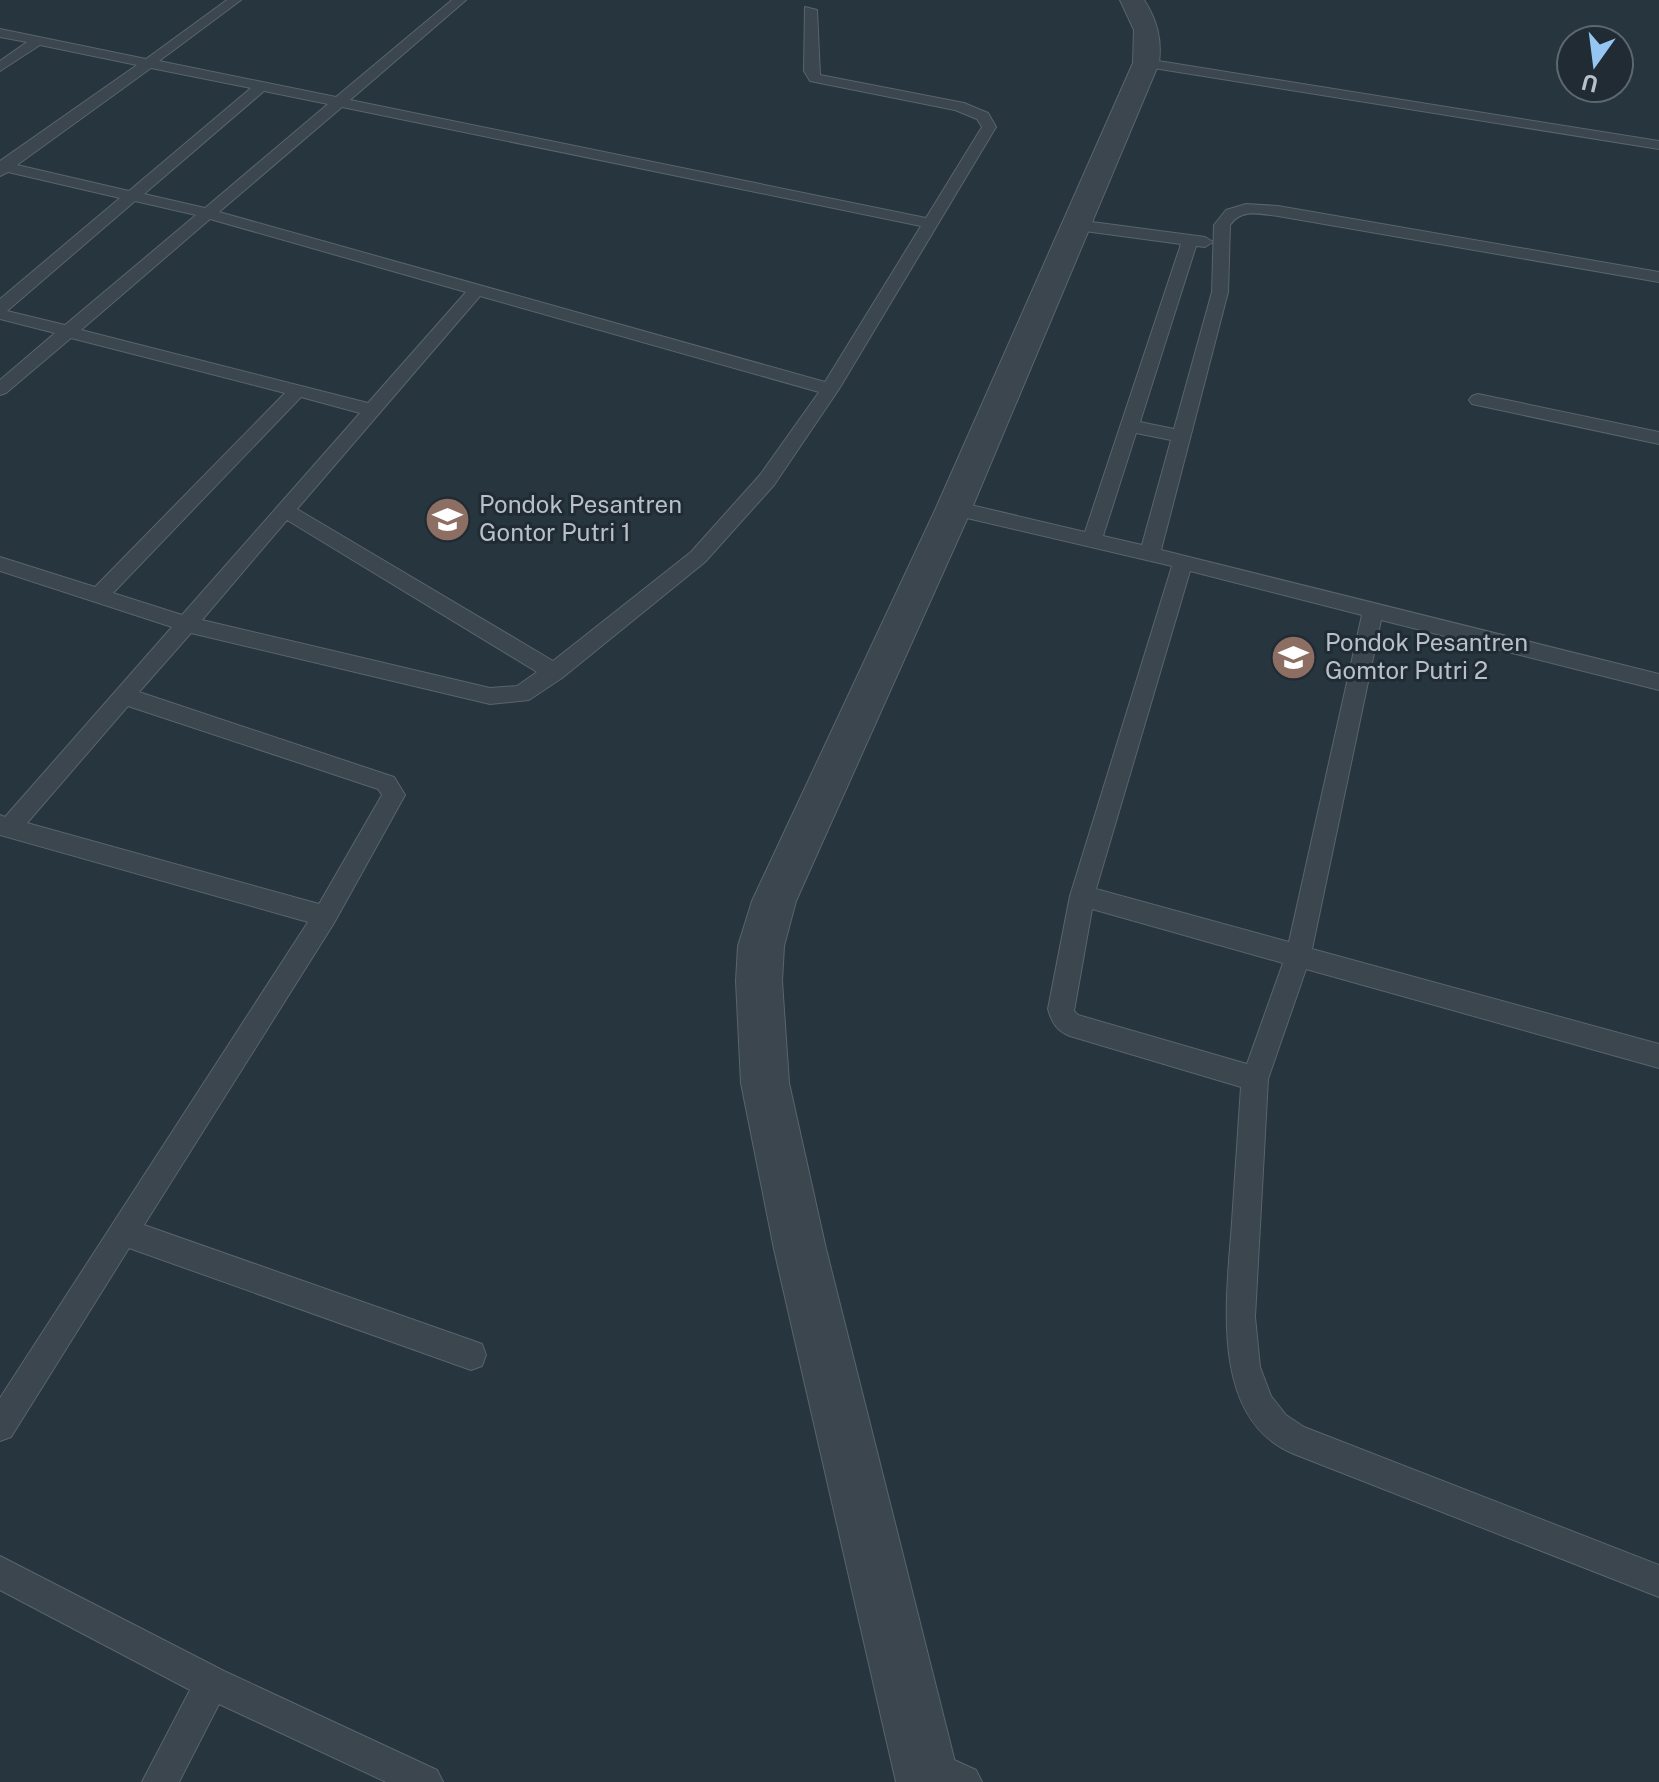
<svg xmlns="http://www.w3.org/2000/svg" width="1659" height="1782" viewBox="0 0 1659 1782" font-family="'Public Sans',sans-serif">
  <rect width="100%" height="100%" fill="#27353f"/>
  <g fill="none" stroke-linecap="round" stroke-linejoin="round">
    <defs>
      <path id="lane" d="M227 0H241L159 61 336 97 452 0H466L350 100 926 218 982 127 977 119 955 110 810 81 804 71 805 7 817 10 820 75 964 103 988 113 996 127 839 389 774 485 705 562 562 678 529 700 490 704 191 633 139 692 394 777 405 795 334 923 144 1225 471 1340 482 1344 486 1355 482 1366 471 1370 129 1248 11 1437 0 1441V1398L308 922 0 835V815L5 817 172 627 0 571V557L95 587 285 393 71 338 6 393 0 395V380L55 333 0 319V299L120 198 8 172 0 176V161L137 65 40 45 0 71V61L27 42 0 37V29L146 59ZM151 68 251 88 129 191 17 165ZM264 91 328 104 205 208 144 194ZM342 107 921 226 825 382 219 212ZM135 201 196 215 65 325 7 311ZM210 219 466 292 368 403 81 330ZM480 296 819 392 760 475 691 552 553 661 297 509ZM301 397 360 413 182 615 113 593ZM287 520 537 672 517 686 490 688 202 620ZM128 706 378 789 382 795 319 904 27 823Z
        M1146 59 1659 141V149L1141 66V60Z
        M1246 204 1278 206 1659 272V282L1278 216C1261 214 1241 208 1230 225L1228 292 1161 550 1659 674V690L1381 620 1312 949 1659 1044V1068L1306 969 1268 1079 1255 1317 1260 1367 1271 1396 1286 1415 1304 1427 1659 1565V1597L1294 1454C1208 1419 1227 1296 1232 1222 1235 1177 1238 1132 1241 1087L1070 1036C1057 1031 1052 1023 1048 1009L1070 896 1172 566 954 515 944 508 954 501 1085 532 1181 244 1077 230 1069 225 1077 220 1205 237 1213 242 1205 247 1196 246 1140 422 1174 429 1212 292 1214 225 1226 210ZM1136 433 1171 440 1142 545 1103 536ZM1190 571 1362 615 1289 942 1096 889ZM1092 909 1283 963 1247 1064 1078 1015 1074 1011Z
        M1478 394 1659 432V444L1472 404 1469 400 1472 396Z
        M0 1556 224 1671 437 1770 443 1782H386L219 1704 179 1782H142L190 1690 0 1590Z
        M930 1749 976 1770 982 1782H925L918 1778 913 1766 918 1754Z"/>
      <path id="street" d="M1120 0H1144C1157 20 1162 39 1159 63L972 508 796 901 784 946 782 981 789 1083 826 1249 960 1782H896L774 1249 741 1083 736 981 738 946 752 901 936 508 1133 63 1134 30Z"/>
    </defs>
    <use href="#lane" stroke="#59646c" stroke-width="2"/>
    <use href="#street" stroke="#59646c" stroke-width="2"/>
    <use href="#lane" fill="#3b464f" fill-rule="evenodd"/>
    <use href="#street" fill="#3b464f" fill-rule="evenodd"/>
  </g>
  <defs>
    <symbol id="school-disc" viewBox="-11 -11 22 22"><circle r="9.5" fill="#8d6e63" stroke="#202b34"/><path d="M0-5L7-2L0 1L-7-2ZM-4 1L0 2.5L4 1V4Q0 6-4 4Z" fill="#fff"/></symbol>
  </defs>
  <g fill-rule="evenodd">
    <use href="#school-disc" x="422" y="494" width="51" height="51"/>
    <use href="#school-disc" x="1268" y="632" width="51" height="51"/>
  </g>
  <g text-anchor="middle" stroke-width="6" stroke-linejoin="round" paint-order="stroke">
    <g font-size="24" fill="#b8c1c9" stroke="#202b34" text-anchor="start">
      <text x="479" y="513">Pondok Pesantren<tspan x="479" dy="28">Gontor Putri 1</tspan></text>
      <text x="1325" y="651">Pondok Pesantren<tspan x="1325" dy="28">Gomtor Putri 2</tspan></text>
    </g>
  </g>
  <g transform="translate(1595 64) rotate(194)"><circle r="38" fill="#202b34" stroke="#5d6770" stroke-width="2"/>
  <path d="M0-6L14 30L0 20L-14 30Z" fill="#95c6f1"/>
  <text y="-12" font-size="22" font-weight="bold" text-anchor="middle" fill="#b8c1c9">U</text>
  </g>
</svg>
